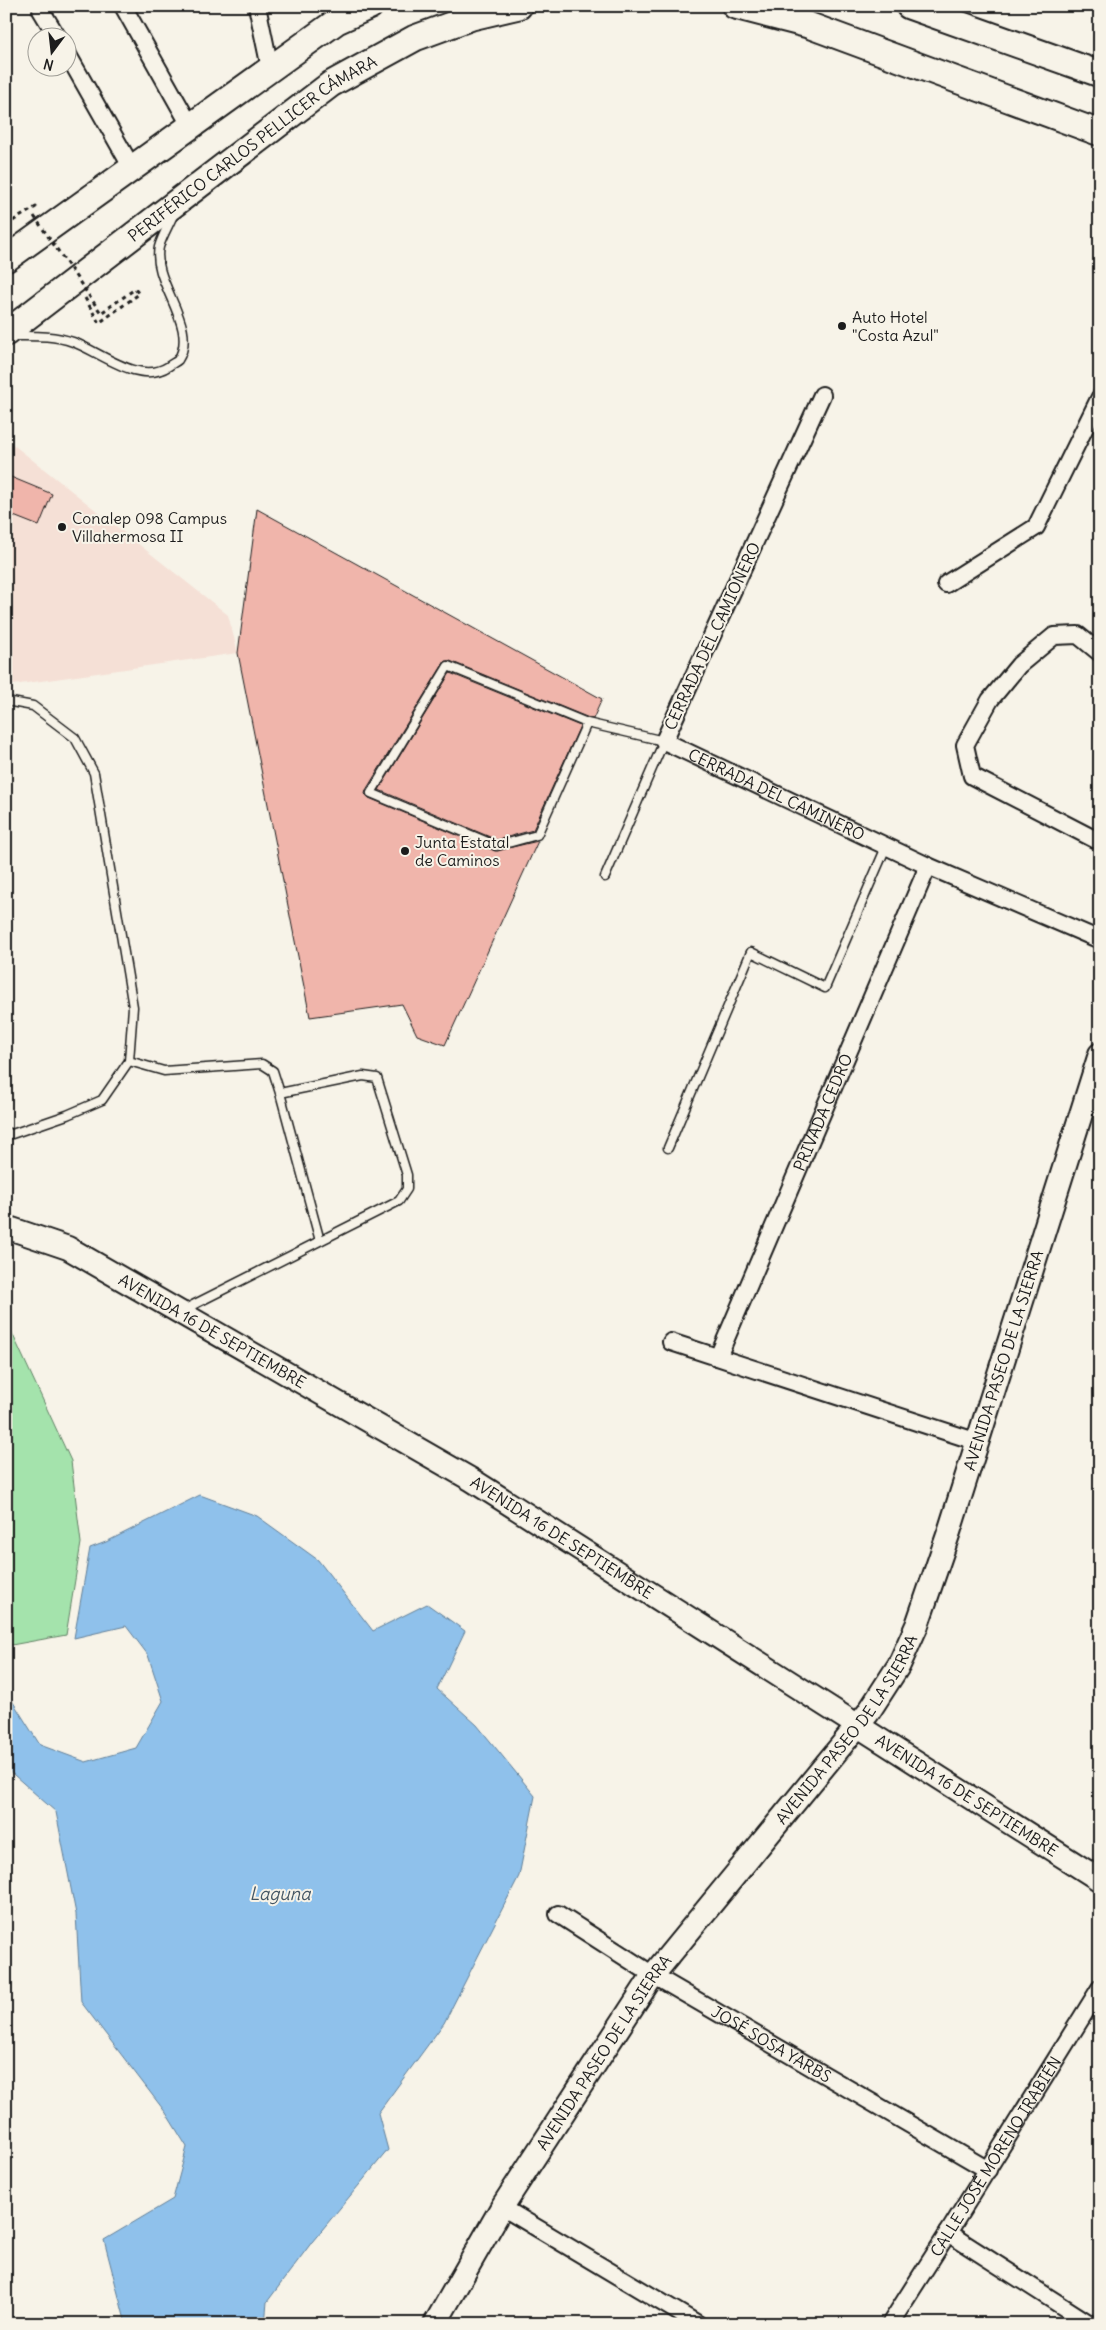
<svg xmlns="http://www.w3.org/2000/svg" width="1106" height="2330" viewBox="0 0 1106 2330" font-family="Delius,sans-serif">
  <rect width="100%" height="100%" fill="#f7f3e8"/>
  <filter id="ink" filterUnits="userSpaceOnUse"><feTurbulence type="fractalNoise" baseFrequency=".02" numOctaves="2"/><feDisplacementMap in="SourceGraphic" scale="10" xChannelSelector="R" yChannelSelector="G"/><feConvolveMatrix kernelMatrix="1 2 1 2 8 2 1 2 1" color-interpolation-filters="sRGB"/></filter>
  <g filter="url(#ink)">
    <path fill="#f5e0d6" d="M6 439 228 615 238 653 6 686Z"/>
    <path fill="#a4e3ac" stroke="#608064" d="M6 1320 71 1461 81 1543 66 1635 6 1646Z"/>
    <path fill="#8fc1eb" stroke="#617f98" d="M200 1495 257 1516 318 1560 373 1631 427 1604 465 1631 437 1689 477 1725 535 1796 519 1876 444 2023 378 2113 388 2150 312 2242 267 2302 265 2324H126L104 2240 173 2199 187 2147 166 2113 81 2002 76 1914 56 1812 6 1768V1691L40 1745 86 1762 136 1748 163 1701 148 1655 126 1626 74 1638 90 1548 106 1542Z"/>
    <path fill="#f0b5ab" stroke="#1c1c1c" d="M6 475 52 494 39 526 6 513Z
      M257 509 602 699 593 719 589 718 450 661H445L366 790 365 794 369 798 495 851 538 841 445 1045 417 1035 402 1004 310 1017 238 653Z
      M450 673 580 726 533 830 497 840 379 790Z"/>
    <g fill="none" stroke-linecap="round" stroke-linejoin="round">
      <defs>
        <path id="service" d="M13 336C34 336 53 335 73 342 101 352 139 386 169 366 171 364 176 362 178 360 200 326 151 282 159 247 162 236 169 225 173 215
          M6 701 33 706 75 738 94 773 133 1007 129 1061 102 1100 67 1115 12 1134 6 1132
          M587 723 537 835 497 846 371 793 448 666 587 723 664 741 605 877
          M129 1061 164 1071 262 1064 273 1071 280 1093
          M668 1148 751 952 825 988 886 847
          M183 1310 399 1201 407 1189V1175L377 1078 363 1076 280 1093 320 1241"/>
        <g id="minor">
          <path d="M123 6 191 127"/>
          <path d="M257 6 270 68"/>
          <path d="M41 10 58 38"/>
          <path d="M68 55 132 168"/>
          <path id="s1" d="M822 395 664 741 928 866 1100 940"/>
          <path d="M946 584 1036 527 1100 397"/>
          <path d="M1100 653 1078 635 1054 636 1019 665 990 700 965 745 972 776 1100 842"/>
          <path d="M671 1342 978 1442"/>
          <path id="s2" d="M718 1357 928 866"/>
          <path id="s3" d="M558 1914 653 1975 988 2170"/>
          <path d="M502 2207 698 2324"/>
          <path d="M948 2233 1090 2324"/>
          <path id="s4" d="M890 2324 948 2233 1100 1988"/>
        </g>
        <g id="secondary">
          <path id="s5" d="M6 1227 68 1248 472 1480 1100 1880"/>
          <path id="s6" d="M435 2324 502 2207 653 1975 868 1713 899 1665 917 1625 949 1532 1100 1054"/>
        </g>
        <g id="primary">
          <path d="M735 6 808 25 1100 133"/>
          <path d="M909 6 1100 74"/>
          <path d="M6 259 337 21 370 6"/>
          <path id="s7" d="M6 333 331 84 415 38 472 17 519 6"/>
        </g>
      </defs>
      <use href="#service" stroke="#1c1c1c" stroke-width="11"/>
      <use href="#minor" stroke="#1c1c1c" stroke-width="20"/>
      <use href="#secondary" stroke="#1c1c1c" stroke-width="26"/>
      <use href="#primary" stroke="#1c1c1c" stroke-width="29"/>
      <path stroke="#1c1c1c" stroke-width="3" stroke-dasharray="4 4" stroke-linecap="butt" d="M6 225 36 207 38 211
        M85 298 99 323 139 294 135 289 101 313"/>
      <use href="#service" stroke="#f7f3e8" stroke-width="8"/>
      <use href="#minor" stroke="#f7f3e8" stroke-width="16"/>
      <use href="#secondary" stroke="#f7f3e8" stroke-width="22"/>
      <use href="#primary" stroke="#f7f3e8" stroke-width="25"/>
      <path stroke="#1c1c1c" stroke-width="3" stroke-dasharray="4 4" stroke-linecap="butt" d="M34 216 101 313"/>
    </g>
  </g>
  <g fill="#1c1c1c" stroke="#f7f3e8" stroke-width="2">
    <circle cx="842" cy="326" r="5"/>
    <circle cx="62" cy="527" r="5"/>
    <circle cx="405" cy="851" r="5"/>
  </g>
  <g text-anchor="middle" stroke-width="4" stroke-linejoin="round" paint-order="stroke">
    <g font-size="16" fill="#1c1c1c" stroke="#f7f3e8">
      <text dy="6" stroke="none"><textPath href="#s7" startOffset="308">PERIFÉRICO CARLOS PELLICER CÁMARA</textPath></text>
      <text transform="translate(712 636) rotate(-65)" y="6">CERRADA DEL CAMIONERO</text>
      <text dy="6" stroke="none"><textPath href="#s1" startOffset="505">CERRADA DEL CAMINERO</textPath></text>
      <text dy="6" stroke="none"><textPath href="#s2" startOffset="266">PRIVADA CEDRO</textPath></text>
      <text dy="6" stroke="none"><textPath href="#s5" startOffset="232">AVENIDA 16 DE SEPTIEMBRE</textPath></text>
      <text dy="6" stroke="none"><textPath href="#s6" startOffset="1130">AVENIDA PASEO DE LA SIERRA</textPath></text>
      <text dy="6" stroke="none"><textPath href="#s5" startOffset="638">AVENIDA 16 DE SEPTIEMBRE</textPath></text>
      <text dy="6" stroke="none"><textPath href="#s6" startOffset="725">AVENIDA PASEO DE LA SIERRA</textPath></text>
      <text dy="6" stroke="none"><textPath href="#s5" startOffset="1118">AVENIDA 16 DE SEPTIEMBRE</textPath></text>
      <text dy="6" stroke="none"><textPath href="#s3" startOffset="250">JOSÉ SOSA YARBS</textPath></text>
      <text dy="6" stroke="none"><textPath href="#s6" startOffset="320">AVENIDA PASEO DE LA SIERRA</textPath></text>
      <text dy="6" stroke="none"><textPath href="#s4" startOffset="198">CALLE JOSÉ MORENO IRABIÉN</textPath></text>
    </g>
    <g font-size="16" fill="#1c1c1c" stroke="#f7f3e8" text-anchor="start">
      <text x="852" y="323">Auto Hotel<tspan x="852" dy="18">"Costa Azul"</tspan></text>
      <text x="72" y="524">Conalep 098 Campus<tspan x="72" dy="18">Villahermosa II</tspan></text>
      <text x="415" y="848">Junta Estatal<tspan x="415" dy="18">de Caminos</tspan></text>
    </g>
    <g font-size="18" font-style="italic" fill="#445664" stroke="#f7f3e8">
      <text x="280" y="1900">Laguna</text>
    </g>
  </g>
  <rect width="1106" height="2330" fill="none" stroke="#f7f3e8" stroke-width="25"/>
  <rect x="12" y="12" width="1081" height="2305" fill="none" stroke="#1c1c1c" stroke-width="2" filter="url(#ink)"/>
  <g transform="translate(52 52) rotate(195)"><circle r="24" fill="#f7f3e8" stroke="#9f9d96"/>
  <path d="M0-4L9 19L0 12L-9 19Z" fill="#1c1c1c"/>
  <text y="-8" font-size="14" font-weight="bold" text-anchor="middle" fill="#1c1c1c">N</text>
  </g>
</svg>
